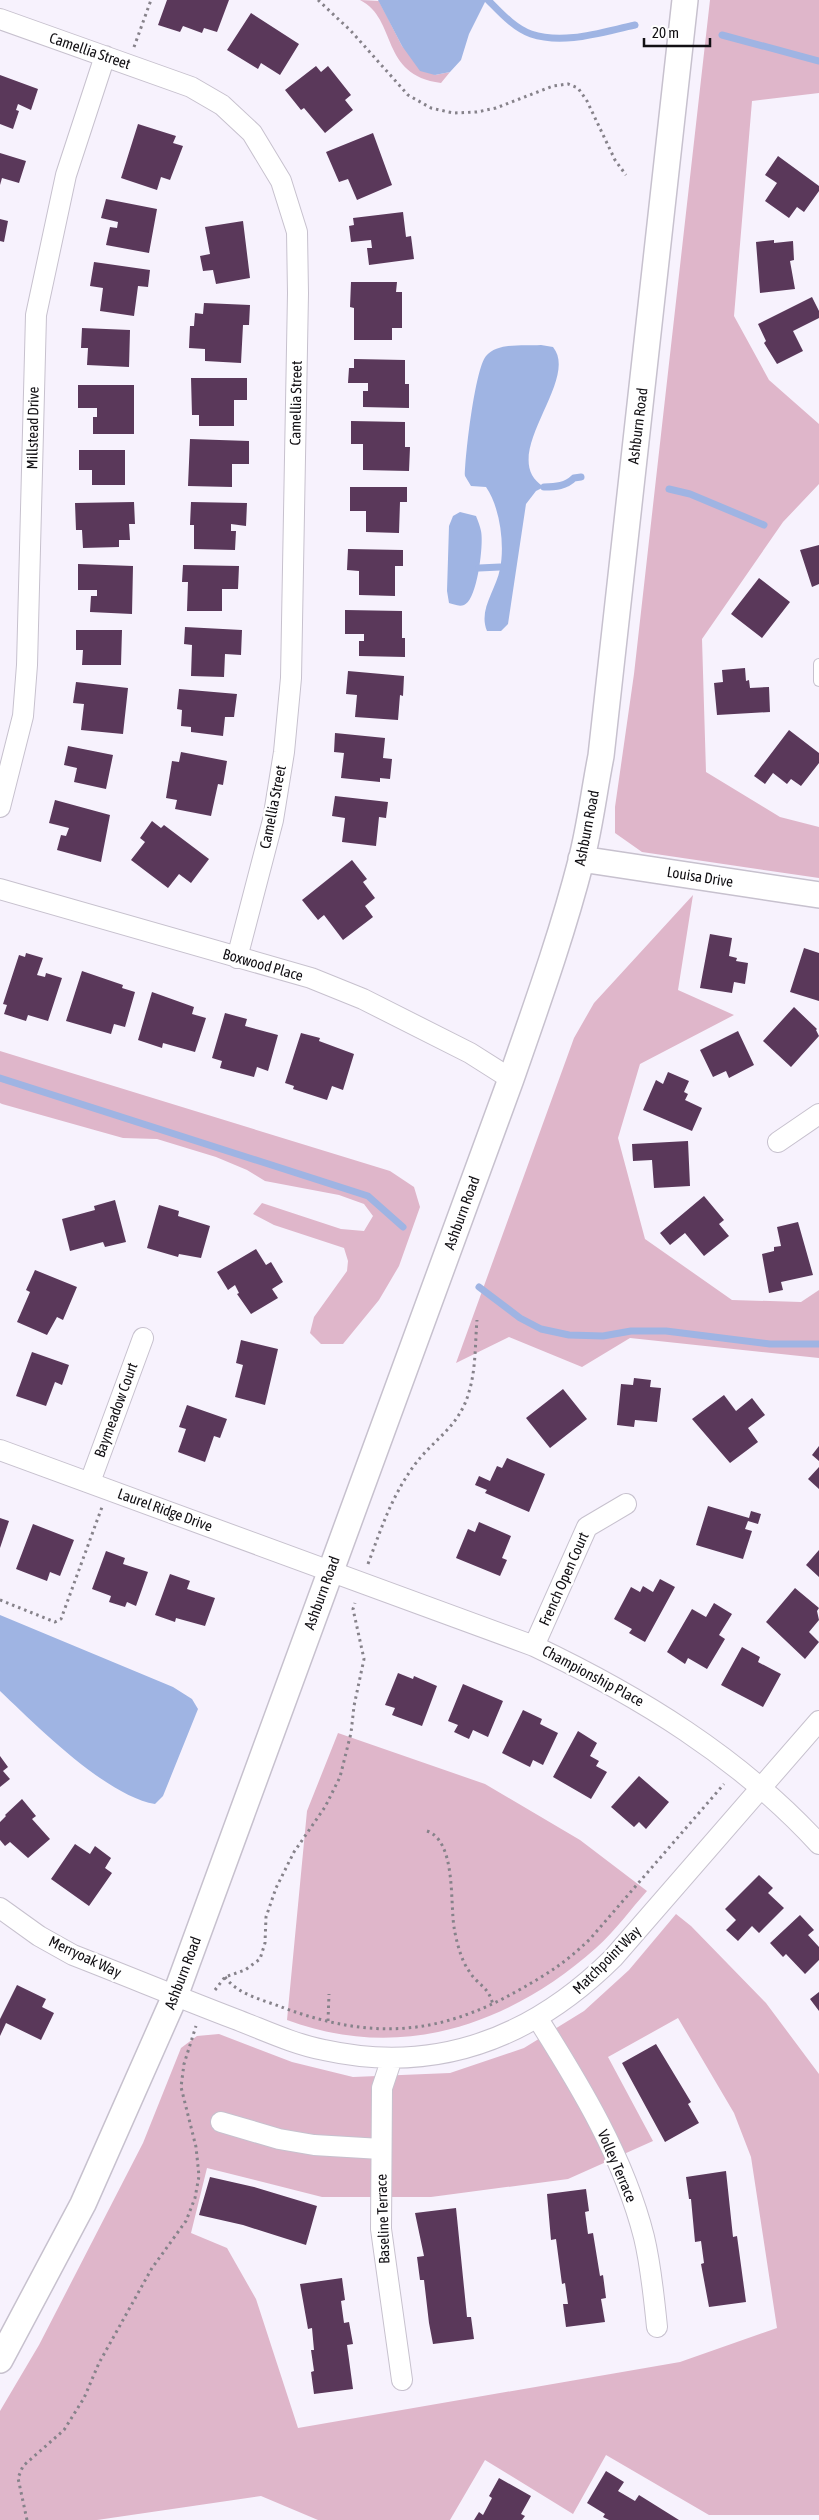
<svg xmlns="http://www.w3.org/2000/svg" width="819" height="2520" viewBox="0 0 819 2520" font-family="'Asap Condensed',sans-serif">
  <rect width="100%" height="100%" fill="#f7f2fd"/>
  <path fill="#dfb6ca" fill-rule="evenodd" d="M360 0 379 1 402 46 435 75 450 72 441 83C379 75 398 19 360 0Z
    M710 0H819V93L752 101 734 316 769 380 819 424V484L783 522 702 639 706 772 780 817 819 827V878L642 852 615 833V807L634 674Z
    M693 895 678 990 734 1015 640 1064 618 1138 645 1239 732 1300 801 1302 819 1290V1358L630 1338 582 1367 509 1337 456 1363 574 1038 594 1003Z
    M0 1051 390 1171 414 1187 420 1207 399 1266 379 1300 343 1344H321L310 1333 314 1317 347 1271 348 1261 344 1248 274 1225 253 1214 262 1203 341 1229 364 1231 373 1216 364 1204 339 1195 265 1181 247 1170 216 1157 157 1139 123 1138 2 1104 0 1103Z
    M338 1733 485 1784 580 1840 647 1891C631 1909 615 1931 596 1948 508 2026 400 2062 287 2020L307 1811Z
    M676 1914 691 1926 766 2003 819 2074V2515H709L606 2455 573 2514 485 2460 450 2520H318L261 2496 97 2520H0V2411L39 2345 143 2143 181 2048 197 2036 219 2034 292 2062 353 2077 450 2073 524 2048 584 2011 629 1970ZM678 2018 734 2113 751 2157 777 2328 680 2362 298 2428 256 2299 227 2248 191 2233 207 2168 322 2197H431L568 2179 653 2141 608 2057Z"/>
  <path fill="#9fb4e3" d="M378 0H486L469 34 461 60 450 72 435 75 420 71 402 46Z
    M541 345 553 347C581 381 495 457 544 487L536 491 526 504 508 624 501 631H487C478 610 496 590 500 569 505 545 500 507 486 487L471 486 465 476C465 456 475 369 486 356 498 342 525 346 541 345Z
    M460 512 476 516C478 521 480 526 481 531 484 544 477 601 464 605 459 607 453 604 449 603L447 591 449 526 453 516Z
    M0 1615 173 1687 192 1699 198 1709 163 1796 155 1804C106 1796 36 1725 0 1691Z"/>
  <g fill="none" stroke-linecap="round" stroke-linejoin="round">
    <path stroke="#9fb4e3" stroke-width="7" d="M488 0C500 12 514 28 531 34 564 45 602 32 635 25
      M722 35 819 61
      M544 487C556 487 566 486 574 478L581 477
      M669 489 690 494 764 525
      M479 568 500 567
      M0 1078 368 1196 403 1227
      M479 1287 520 1318 541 1329 569 1335 603 1336 631 1331H666L770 1344H819"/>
  </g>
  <path fill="#5a385a" d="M167 0H229L217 32 204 28 202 33 183 26 180 32 158 25Z
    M251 13 299 44 280 75 261 63 258 69 227 50Z
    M316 66 321 72 328 66 351 95 345 100 353 110 325 133 304 108 301 110 285 90Z
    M0 75 38 89 31 110 18 104 16 110 19 111 13 129 0 124Z
    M138 124 176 136 173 143 183 146 170 180 161 177 157 190 121 178Z
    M373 133 392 185 357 200 348 179 339 182 326 152Z
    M0 153 26 161 19 183 2 178 0 185Z
    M778 156 819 186V191L804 212 797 207 789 218 765 201 777 183 765 175Z
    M106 199 157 209 149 253 106 245 110 227 117 228 118 222 101 218Z
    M403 212 406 237 411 236 414 259 369 265 367 248H372L371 240 351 242 349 226 354 225 353 218Z
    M0 219 8 221 4 242 0 241Z
    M243 221 250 278 216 284 213 270 203 271 200 256 210 254 205 227Z
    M774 240V243L793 241 794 260 790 261 795 289 760 293 756 242Z
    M94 262 150 270 148 287 138 286 134 316 100 311 103 288 90 286Z
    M351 282H397L396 292H402V328H392V340H354V308L350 307Z
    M812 297 819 311V318L793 331 803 351 777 364 764 343 766 341 758 324Z
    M204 303 250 305 249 325H243L241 363 205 361V349L189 348 190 326H194L195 313 203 314Z
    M82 328 130 330 129 367 87 365 88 348H81Z
    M354 359 405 360V384H409V408L363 407V391H368V383H348L349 368H354Z
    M191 378H247V400H234V426H199V415H192Z
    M78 385H134V434H93V417H97V408H78Z
    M351 421 405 422V447H410L409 471 363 470V444H351Z
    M190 439 249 441V464H232V487L188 486Z
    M79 450H125V485H92V470H79Z
    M350 487H407V502H400L399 533 366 532V511H350Z
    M134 502 135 524H129L130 540H119V547L83 548 82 530H76L75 503Z
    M191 502 247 503 246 526 231 524V531H236L235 550 194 549V525H190Z
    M819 545V584L812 587 800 550Z
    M348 549 403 550V566H395V596L359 595V571L347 570Z
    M78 564 133 566 132 614 90 612 91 596H97V590H78Z
    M183 565 239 566 238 589H222V611H187L188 582H182Z
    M759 578 790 602 762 638 731 614Z
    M345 610 402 611V638H405V657L359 656V641H364V634H345Z
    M185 627 242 630 241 655 225 654 224 677 191 676 192 645 184 644Z
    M76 630H122L121 665H82L83 650H76Z
    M745 668 746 681 749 680 750 688 769 687 770 712 717 715 714 683 723 682 722 670Z
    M348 671 404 676 403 696 400 695 398 720 355 717 357 695 346 694Z
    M76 682 128 688 123 734 81 730 84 704 73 703Z
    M179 689 237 694 234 717H225L223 736 191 732V727L181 726 182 710 177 709Z
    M789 730 819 753V763L801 786 791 779 787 784 773 773 765 784 754 776Z
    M335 733 385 738 383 758 392 759 390 779 380 778V782L341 778 344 753 334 752Z
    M68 746 113 755 106 789 74 782 77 768 64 765Z
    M181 752 227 761 223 785 218 784 211 816 175 809 177 800 166 798 172 761 179 762Z
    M335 796 388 802 386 818 379 817 376 846 342 842 345 818 332 816Z
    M55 800 110 815 101 862 57 850 61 835 66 836 69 828 49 823Z
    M152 821 161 828 164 825 209 859 191 883 179 874 168 888 131 860 145 842 140 838Z
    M352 860 367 879 363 882 375 898 365 906 373 917 343 940 324 915 318 920 302 900Z
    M710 934 732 938 729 956 737 958 736 961 748 963 745 984 734 982 732 993 700 988Z
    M804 948 819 953V1001L790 992Z
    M26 953 43 958 37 975 45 977 46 973 62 978 48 1021 28 1015 26 1021 4 1014 7 1005 3 1004 19 955 25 957Z
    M82 971 123 985 122 988 135 992 125 1027 114 1024 111 1034 66 1021Z
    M152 992 194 1007 192 1014 206 1018 195 1052 163 1043 162 1048 138 1040Z
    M794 1007 817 1029 816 1030 819 1036 791 1067 763 1041Z
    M225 1013 247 1019 245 1026 278 1035 268 1071 257 1067 254 1077 220 1068 222 1061 212 1058Z
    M738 1031 754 1065 729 1078 726 1071 713 1077 700 1050Z
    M301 1033 320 1038 319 1041 354 1054 343 1090 332 1086 327 1100 293 1089 294 1086 285 1083Z
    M668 1072 689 1081 684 1092 688 1094 685 1100 702 1108 692 1131 643 1110 656 1080 663 1084Z
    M688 1141 690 1186 654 1188 652 1160 633 1161 632 1144Z
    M704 1196 724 1220 719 1224 729 1236 704 1256 685 1233 670 1245 660 1233Z
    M115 1200 126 1242 105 1247 103 1242 70 1251 62 1219 95 1210 94 1206Z
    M159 1205 179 1211 178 1216 210 1226 201 1258 179 1254 178 1257 147 1248Z
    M798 1222 813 1275 781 1282 783 1290 769 1293 762 1254 774 1251V1247L781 1246 777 1227Z
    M256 1249 266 1265 271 1262 283 1282 272 1289 278 1298 251 1314 237 1294 239 1293 235 1285 228 1290 217 1272Z
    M35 1270 77 1287 63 1320 57 1317 47 1335 17 1322 30 1292 26 1290Z
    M241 1340 278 1349 265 1405 235 1397 243 1365 236 1363Z
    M32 1352 69 1365 62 1385 55 1382 46 1406 16 1396Z
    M634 1378 651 1380 650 1387 661 1388 657 1422 635 1420 634 1427 617 1425 621 1384 633 1385Z
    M563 1389 587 1419 550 1448 526 1418Z
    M724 1395 736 1411 752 1398 765 1415 748 1428 758 1442 730 1463 692 1419Z
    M187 1405 227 1419 220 1438 214 1436 205 1462 178 1452 186 1429 179 1427Z
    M819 1446V1461L812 1455Z
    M507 1458 545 1474 529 1512 485 1493 487 1490 475 1485 479 1476 490 1481 497 1466 502 1468Z
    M819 1467V1489L808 1479Z
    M708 1506 749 1518 751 1511 761 1514 758 1524 748 1521 745 1529 752 1531 743 1559 696 1545Z
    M0 1518 9 1521 0 1548Z
    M479 1522 511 1536 502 1558 507 1560 500 1576 456 1558 468 1529 475 1532Z
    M33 1524 74 1540 60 1576 50 1572 47 1581 16 1569Z
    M819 1550V1577L806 1565Z
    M106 1551 125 1558 123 1564 148 1572 136 1606 127 1602 125 1607 109 1602 111 1596 92 1589Z
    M170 1574 190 1581 187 1589 215 1598 205 1626 176 1618 175 1622 155 1615Z
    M660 1579 675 1587 645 1642 629 1633 632 1629 614 1619 631 1587 640 1592 643 1586 653 1592Z
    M795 1588 819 1608 817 1611 819 1620 809 1632 819 1642 805 1659 766 1622Z
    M714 1603 732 1614 719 1635 725 1639 707 1669 688 1658 685 1664 667 1652 692 1609 706 1617Z
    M742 1647 760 1657 758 1662 781 1674 763 1707 721 1685Z
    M398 1673 413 1679 414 1676 437 1686 422 1726 392 1715 395 1708 385 1705Z
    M463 1684 503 1701 488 1737 473 1730 469 1739 454 1732 458 1725 448 1721Z
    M523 1710 542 1719 540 1724 558 1733 543 1765 533 1760 530 1767 502 1753Z
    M578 1731 597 1743 590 1756 599 1761 596 1766 607 1772 591 1799 553 1777Z
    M0 1756 8 1767 3 1771 10 1779 0 1787Z
    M639 1776 669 1802 646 1829 639 1822 634 1827 611 1807Z
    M22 1799 36 1816 32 1819 50 1839 28 1858 10 1842 5 1846 0 1840V1822L6 1816 5 1815Z
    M75 1844 90 1854 95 1846 111 1858 105 1868 112 1873 89 1906 51 1879Z
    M759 1875 773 1888 768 1893 784 1908 759 1933 752 1926 738 1941 726 1930 736 1920 725 1909Z
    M800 1915 814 1930 808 1935 819 1947V1960L805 1974 786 1954 783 1957 770 1943Z
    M17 1985 46 1999 42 2007 54 2013 41 2040 6 2023 0 2036V2019Z
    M819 1992V2011L810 1999Z
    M656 2044 691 2102 688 2104 699 2123 665 2142 622 2063Z
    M726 2171 733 2237 737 2236 746 2302 709 2307 701 2264 704 2263 701 2241 695 2242 691 2199H689L686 2177Z
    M210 2177 254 2187 317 2206 306 2245 243 2225 199 2215Z
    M586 2189 589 2211 585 2212 588 2234 593 2233 600 2276 603 2275 606 2298 601 2299 605 2322 566 2327 563 2304H568L565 2283 562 2284 556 2239 551 2240 547 2194Z
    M456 2208 467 2317H471L474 2339 433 2344 429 2323 424 2280H420L417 2257 424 2256 415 2213Z
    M342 2278 345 2300 341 2301 344 2323 349 2322 353 2344 347 2345 353 2389 314 2394 311 2372 314 2371 311 2350H314L312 2328 308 2329 300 2284Z
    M606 2471 624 2482 618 2491 635 2501 639 2495 679 2520H609L603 2517 605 2514 587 2503Z
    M499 2478 531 2496 521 2514 525 2516 522 2520H474L479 2512 483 2515 492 2498 489 2496Z"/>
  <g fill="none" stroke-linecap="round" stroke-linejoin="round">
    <defs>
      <path id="service" d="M819 664V681"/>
      <path id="minor" d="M0 19 191 87 222 105 252 133 281 181 297 232 298 293 291 678 284 752 273 820 237 958
        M0 807 23 716 27 665 36 315 66 175 105 56
        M0 889 311 978 363 999 470 1053 511 1079
        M778 1142 819 1114
        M0 1450 534 1646C639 1696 739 1757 819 1844
        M90 1482 143 1338
        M534 1646 587 1527 626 1504
        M0 1908 39 1936 73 1955C127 1976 180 1998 235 2019 264 2030 293 2044 324 2050 437 2075 532 2038 613 1958L819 1721
        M538 2019C581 2087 624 2158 644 2237 651 2266 654 2297 657 2327
        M392 2058 382 2088 381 2229 402 2380
        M221 2122 279 2139 314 2145 381 2149"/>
      <path id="tertiary" d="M581 859 819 895
        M0 2360 83 2204 175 1996 511 1079C536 1007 562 935 581 861 590 827 594 791 601 756L685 0"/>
    </defs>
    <use href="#service" stroke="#c7c1ce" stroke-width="12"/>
    <use href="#minor" stroke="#c7c1ce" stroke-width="22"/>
    <use href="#tertiary" stroke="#c7c1ce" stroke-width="28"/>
    <path stroke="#86828a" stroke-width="3" stroke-dasharray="2.5 4" stroke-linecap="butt" d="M318 0 351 31 408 95 431 108 453 113 477 112 496 108 553 86 568 84 578 88 587 101 615 160 626 175
      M134 47 151 0
      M368 1564C381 1529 391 1498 413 1467 432 1440 459 1428 469 1392 476 1369 475 1344 477 1320
      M0 1600 55 1622 61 1619 102 1507
      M427 1831C456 1841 450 1902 454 1927 456 1940 461 1960 469 1971 478 1986 488 1985 493 2005
      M225 1977C238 1995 264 2000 284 2008 372 2040 438 2036 519 1990 549 1973 565 1963 590 1939L724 1784
      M215 1990 225 1977 245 1970 260 1959 265 1943 266 1917 276 1888 294 1852 325 1807 340 1777 351 1733 354 1706 364 1659 353 1609 355 1603
      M328 2021 329 1994
      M27 2520 18 2478 23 2466 64 2430 84 2398 99 2363 152 2268 186 2221 195 2198 199 2176 196 2147 181 2087 184 2064 196 2026"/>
    <use href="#service" stroke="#fff" stroke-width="10"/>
    <use href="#minor" stroke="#fff" stroke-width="20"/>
    <use href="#tertiary" stroke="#fff" stroke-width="25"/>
  </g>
  <g text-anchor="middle" stroke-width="5" stroke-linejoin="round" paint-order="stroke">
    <g font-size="15" fill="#121014" stroke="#fff">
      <text transform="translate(90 51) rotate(19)" y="5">Camellia Street</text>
      <text transform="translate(296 403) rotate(-89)" y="5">Camellia Street</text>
      <text transform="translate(638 426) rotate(-83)" y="5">Ashburn Road</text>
      <text transform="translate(33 428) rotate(-89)" y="5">Millstead Drive</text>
      <text transform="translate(273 807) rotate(-79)" y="5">Camellia Street</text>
      <text transform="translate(587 828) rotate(-79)" y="5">Ashburn Road</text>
      <text transform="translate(700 877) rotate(9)" y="5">Louisa Drive</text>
      <text transform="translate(263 965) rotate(16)" y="5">Boxwood Place</text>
      <text transform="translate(462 1213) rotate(-70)" y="5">Ashburn Road</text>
      <text transform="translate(116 1410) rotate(-70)" y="5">Baymeadow Court</text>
      <text transform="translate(165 1510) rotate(20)" y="5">Laurel Ridge Drive</text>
      <text transform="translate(564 1579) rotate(-66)" y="5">French Open Court</text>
      <text transform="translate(322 1593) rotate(-70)" y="5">Ashburn Road</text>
      <text transform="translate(593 1676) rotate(28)" y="5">Championship Place</text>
      <text transform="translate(85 1957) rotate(25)" y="5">Merryoak Way</text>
      <text transform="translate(607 1960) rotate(-45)" y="5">Matchpoint Way</text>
      <text transform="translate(183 1973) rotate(-69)" y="5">Ashburn Road</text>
      <text transform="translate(617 2166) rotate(67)" y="5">Volley Terrace</text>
      <text transform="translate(383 2219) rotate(-92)" y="5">Baseline Terrace</text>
    </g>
  </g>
  <path d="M644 38v8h66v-8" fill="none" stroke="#121014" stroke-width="2.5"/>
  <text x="652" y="38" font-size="15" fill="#121014" stroke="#ffffff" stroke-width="4" paint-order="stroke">20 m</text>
</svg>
